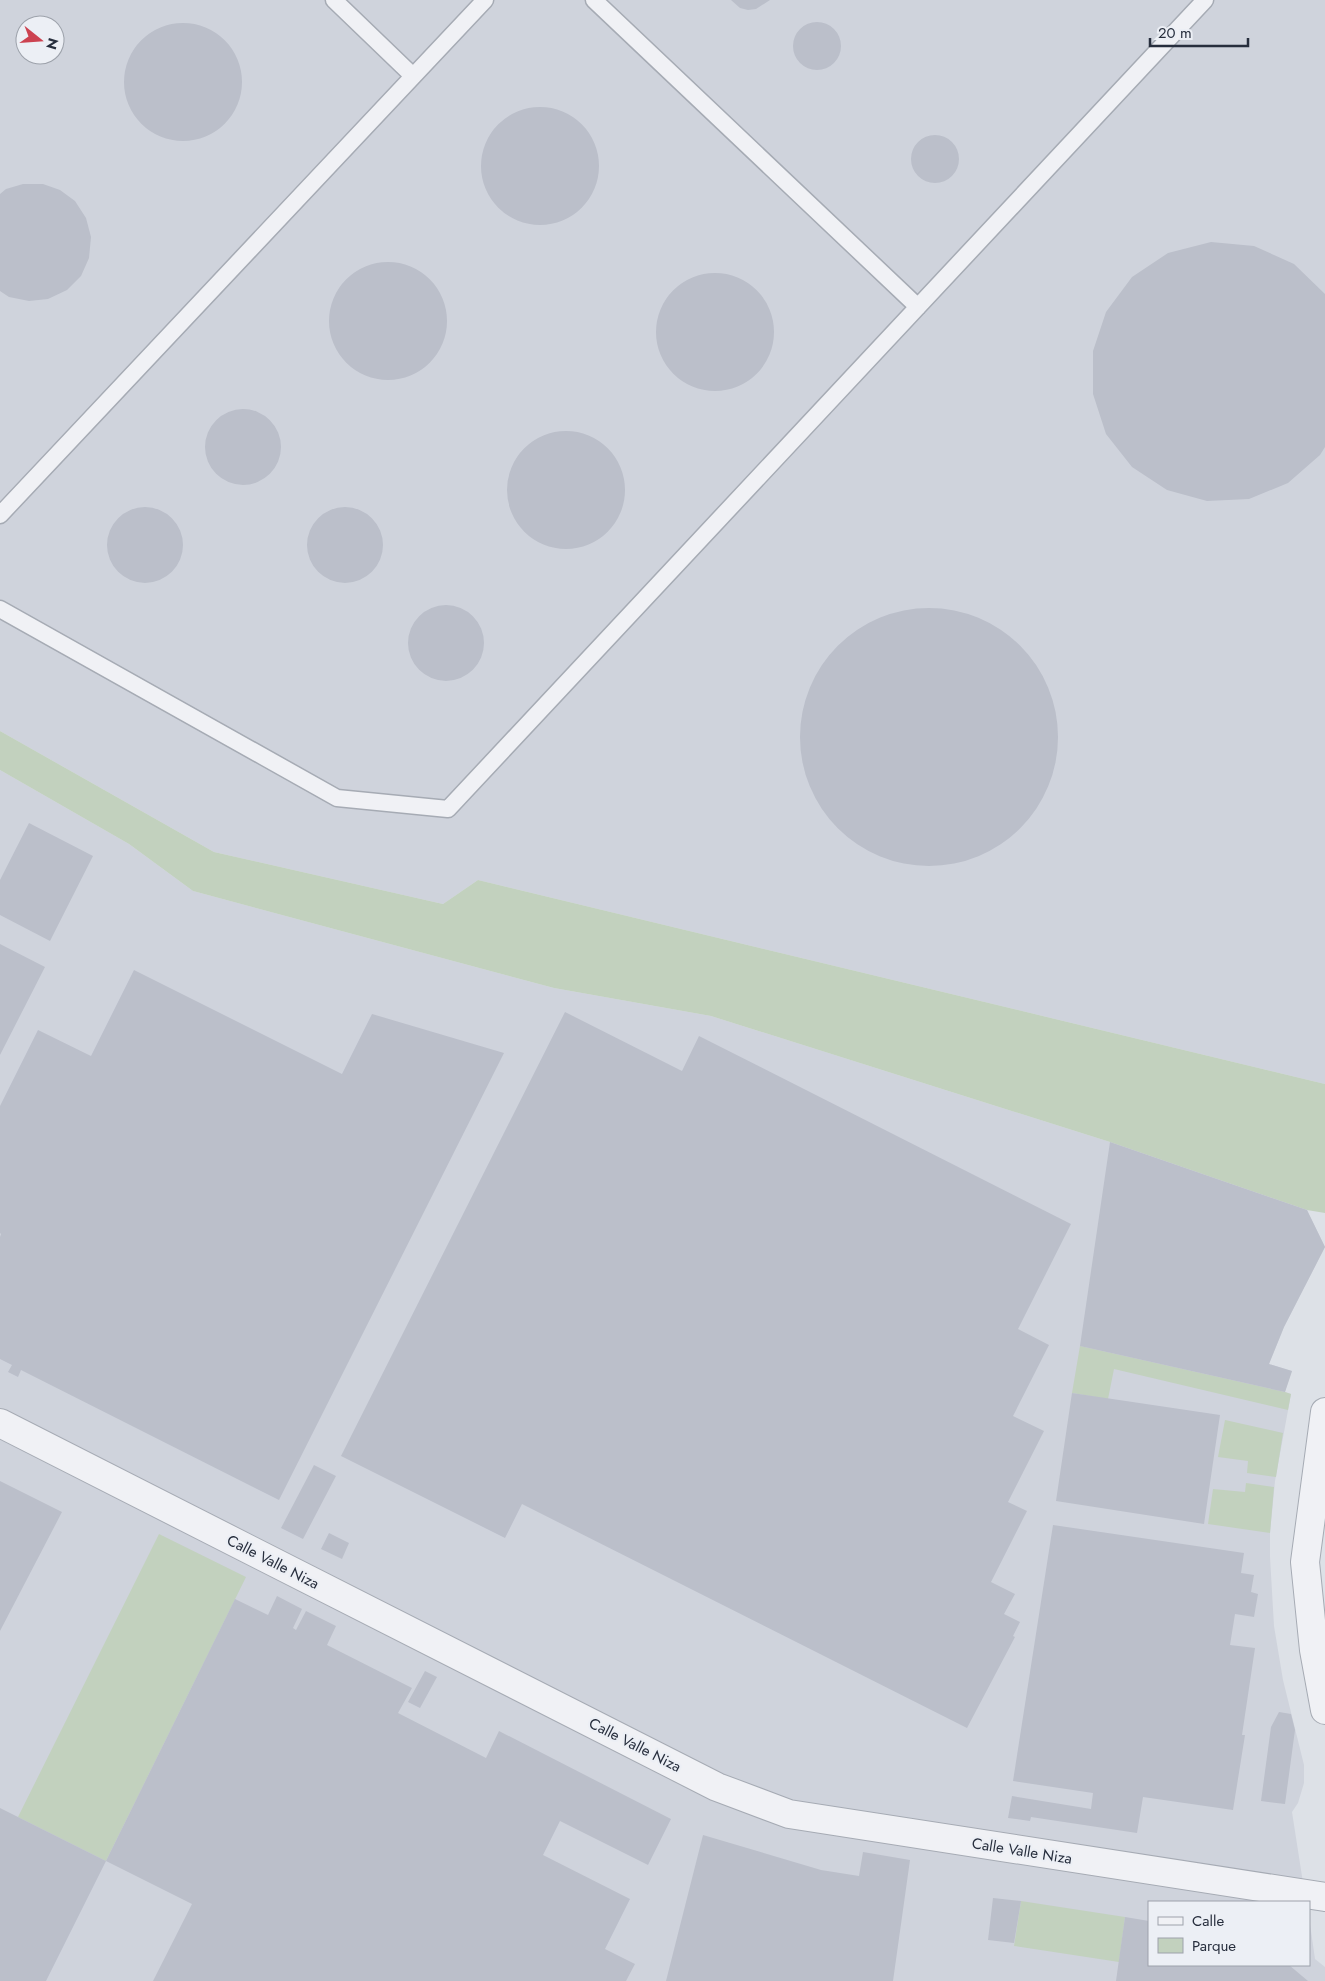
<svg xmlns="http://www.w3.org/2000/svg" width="1325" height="1981" viewBox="0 0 1325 1981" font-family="Jost,sans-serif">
  <rect width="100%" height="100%" fill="#dde1e7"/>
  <path fill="#cfd3dc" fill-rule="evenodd" d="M0 0H1325V1084L478 880 443 904 214 852 0 731ZM25 25H55V55H25Z
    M0 770 129 844 193 891 554 988 711 1016 1110 1142 1307 1210 1325 1247 1284 1327 1269 1364 1292 1371 1285 1392 1291 1394 1275 1481 1270 1533V1557L1274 1626 1283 1680 1304 1765V1783L1298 1803 1292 1812 1306 1902H1149V1965H1309V1917L1315 1959 1325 1967V1981H0Z"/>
  <path fill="#c2d1be" d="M0 731 214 852 443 904 478 880 1325 1084V1213L1307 1210 1110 1142 711 1016 554 988 193 891 129 844 0 770Z
    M1080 1346 1285 1392 1291 1394 1288 1410 1114 1369 1108 1399 1072 1393Z
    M1225 1420 1283 1433 1276 1477 1247 1473 1248 1461 1218 1457Z
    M1246 1483 1274 1487 1270 1533 1208 1524 1213 1489 1245 1492Z
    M159 1534 246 1577 106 1861 18 1817Z
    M1021 1901 1125 1917 1119 1962 1014 1946Z"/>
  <path fill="#bbbfca" d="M731 0H770L756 9 748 10 740 8Z
    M793 46a24 24 0 1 1 48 0a24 24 0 1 1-48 0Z
    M124 82a59 59 0 1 1 118 0a59 59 0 1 1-118 0Z
    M481 166a59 59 0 1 1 118 0a59 59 0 1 1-118 0Z
    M911 159a24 24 0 1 1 48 0a24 24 0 1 1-48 0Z
    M23 184H43L60 190 75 201 86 218 91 237 89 258 81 276 67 290 48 299 29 301 9 297 0 291V194L6 189Z
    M1211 242 1254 246 1294 264 1325 294V447L1320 455 1288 483 1249 499 1207 501 1167 490 1132 467 1106 434 1093 394V351L1106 312 1132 277 1168 253Z
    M329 321a59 59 0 1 1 118 0a59 59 0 1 1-118 0Z
    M656 332a59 59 0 1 1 118 0a59 59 0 1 1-118 0Z
    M205 447a38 38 0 1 1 76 0a38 38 0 1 1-76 0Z
    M507 490a59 59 0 1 1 118 0a59 59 0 1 1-118 0Z
    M307 545a38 38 0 1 1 76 0a38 38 0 1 1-76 0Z
    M107 545a38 38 0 1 1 76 0a38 38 0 1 1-76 0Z
    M408 643a38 38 0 1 1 76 0a38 38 0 1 1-76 0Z
    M800 737a129 129 0 1 1 258 0a129 129 0 1 1-258 0Z
    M29 823 93 856 50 941 0 915V880Z
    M0 944 45 967 0 1055Z
    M134 970 342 1074 372 1014 504 1053 279 1500 21 1370 18 1377 8 1372 12 1365 0 1359V1237L1 1234 0 1233V1106L38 1030 91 1056Z
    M565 1012 682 1071 699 1036 1071 1224 1018 1329 1049 1345 1013 1416 1044 1431 1008 1502 1027 1511 991 1582 1015 1594 1004 1614 1020 1622 1013 1636 1015 1637 967 1728 522 1504 505 1538 341 1456Z
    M1110 1142 1307 1210 1325 1247 1284 1327 1269 1364 1292 1371 1285 1392 1080 1346Z
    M1072 1393 1220 1415 1204 1524 1056 1501Z
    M314 1465 336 1476 303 1539 281 1528Z
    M0 1481 62 1512 0 1631Z
    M1053 1525 1244 1553 1241 1573 1254 1575 1251 1592 1258 1594 1254 1617 1235 1614 1230 1645 1255 1648 1242 1735H1245L1233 1810 1143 1797 1137 1833 1031 1817 1030 1821 1008 1818 1012 1796 1091 1809 1093 1793 1013 1781Z
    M329 1533 349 1543 342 1559 321 1549Z
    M277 1596 302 1609 293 1628 296 1630 306 1611 336 1626 327 1645 412 1688 398 1713 486 1758 499 1731 671 1819 648 1865 560 1821 543 1855 630 1899 605 1949 635 1964 626 1981H153L192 1904 106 1861 235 1599 268 1615Z
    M425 1671 437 1677 420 1708 408 1702Z
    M1279 1712 1291 1714 1295 1730 1285 1804 1261 1801 1271 1727Z
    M0 1808 106 1861 46 1981H0Z
    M703 1835 821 1870 859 1876 863 1852 910 1860 893 1981H666Z
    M993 1898 1021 1901 1014 1943 988 1940Z
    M1125 1917 1149 1921V1965H1289L1308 1981H1116Z"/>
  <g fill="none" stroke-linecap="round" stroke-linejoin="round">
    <defs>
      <path id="service" d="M334 0 413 76
        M594 0 918 307
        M0 515 485 0
        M0 609 337 798 448 809 1205 0"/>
      <path id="minor" d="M1325 1412 1305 1562 1314 1650 1325 1710
        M0 1423 717 1787 789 1814 1325 1897"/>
    </defs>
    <use href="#service" stroke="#a6abb4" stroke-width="19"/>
    <use href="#minor" stroke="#a6abb4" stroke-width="30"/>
    <use href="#service" stroke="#f0f1f5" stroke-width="16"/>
    <use href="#minor" stroke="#f0f1f5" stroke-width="28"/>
  </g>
  <g text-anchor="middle" stroke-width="4.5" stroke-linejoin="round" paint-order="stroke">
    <g font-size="15" fill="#272e3d" stroke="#eceff5">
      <text transform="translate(273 1562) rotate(27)" y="5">Calle Valle Niza</text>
      <text transform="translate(635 1745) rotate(27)" y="5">Calle Valle Niza</text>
      <text transform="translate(1022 1851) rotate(9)" y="5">Calle Valle Niza</text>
    </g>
  </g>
  <rect x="1148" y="1901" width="162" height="65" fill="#eceff5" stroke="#9da2ab"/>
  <rect x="1158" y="1917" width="25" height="8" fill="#f0f1f5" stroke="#9da2ab"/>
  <text x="1192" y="1926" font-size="15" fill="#272e3d">Calle</text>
  <rect x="1158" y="1938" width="25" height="15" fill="#c2d1be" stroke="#9da2ab"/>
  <text x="1192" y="1951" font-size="15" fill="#272e3d">Parque</text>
  <g transform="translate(40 40) rotate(107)"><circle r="24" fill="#eceff5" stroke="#9da2ab"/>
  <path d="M0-4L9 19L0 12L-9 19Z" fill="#cc4250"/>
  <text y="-8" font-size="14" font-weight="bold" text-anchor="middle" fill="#272e3d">N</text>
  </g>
  <path d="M1150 38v8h98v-8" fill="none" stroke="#272e3d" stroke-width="2.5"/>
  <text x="1158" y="38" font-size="15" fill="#272e3d" stroke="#eceff5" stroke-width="4" paint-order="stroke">20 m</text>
</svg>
